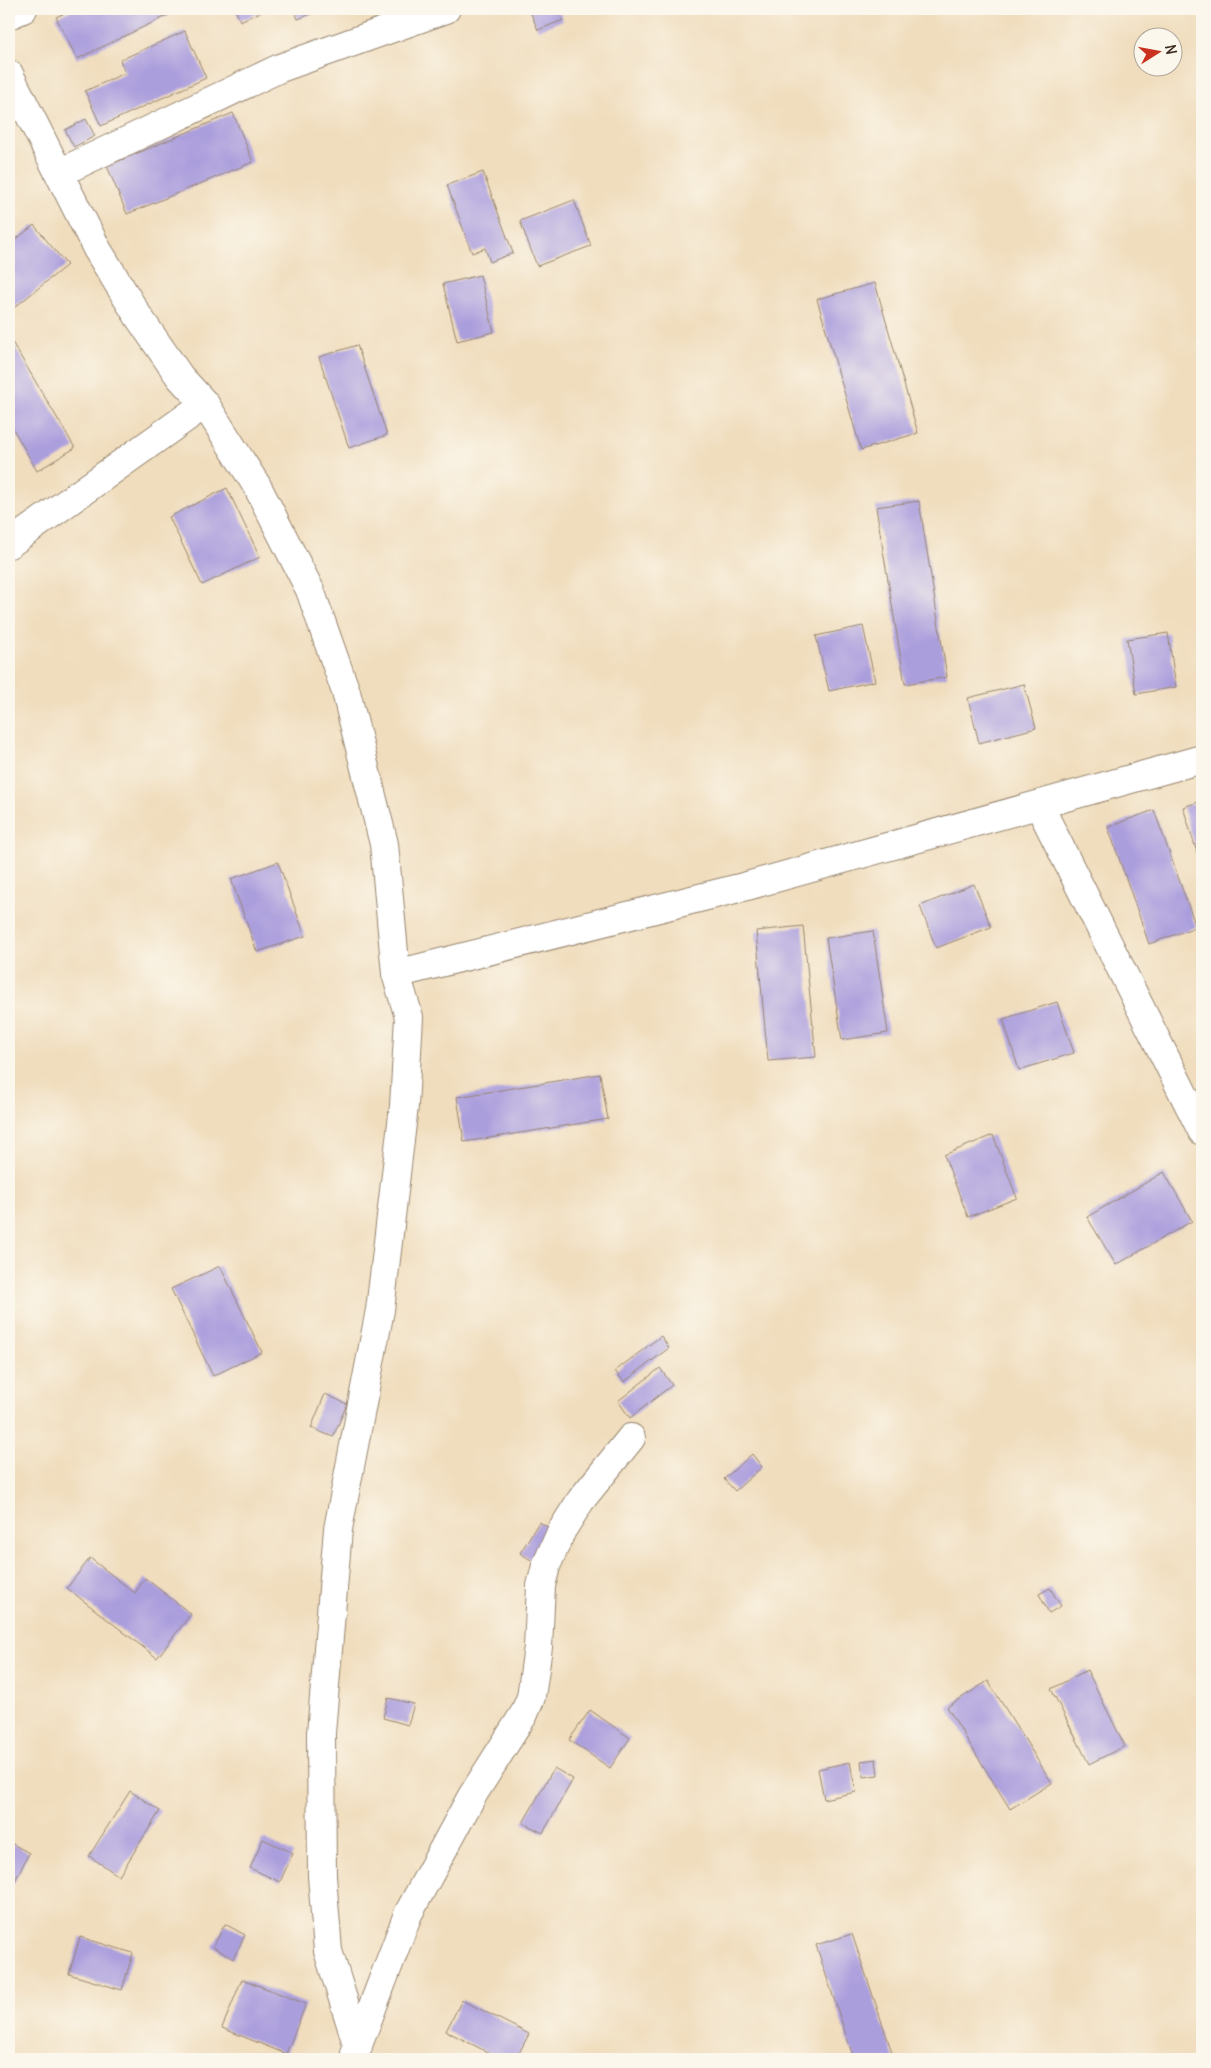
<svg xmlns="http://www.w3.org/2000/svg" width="1211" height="2068" viewBox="0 0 1211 2068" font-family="Delius,sans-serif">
  <rect width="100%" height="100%" fill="#fbf7ec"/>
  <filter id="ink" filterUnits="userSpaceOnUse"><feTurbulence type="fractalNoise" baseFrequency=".02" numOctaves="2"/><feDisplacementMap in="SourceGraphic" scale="10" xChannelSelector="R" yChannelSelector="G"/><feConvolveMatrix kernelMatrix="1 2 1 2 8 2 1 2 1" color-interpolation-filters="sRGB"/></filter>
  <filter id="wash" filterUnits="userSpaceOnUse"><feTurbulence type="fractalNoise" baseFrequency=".0096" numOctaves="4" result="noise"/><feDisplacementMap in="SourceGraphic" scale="20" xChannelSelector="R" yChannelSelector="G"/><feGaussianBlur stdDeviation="1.12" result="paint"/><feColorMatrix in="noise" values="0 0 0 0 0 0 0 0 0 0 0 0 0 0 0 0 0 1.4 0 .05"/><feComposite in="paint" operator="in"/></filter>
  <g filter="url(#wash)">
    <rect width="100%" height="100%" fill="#f0ddbd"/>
    <g id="blocks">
      <path fill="#ab9edd" d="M74 9H181L77 59 56 17Z
        M235 9H268L240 21Z
        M294 9H324L298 19Z
        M529 9H558L563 20 538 30Z
        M185 31 206 78 101 126 85 91 125 73 120 60Z
        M233 113 253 162 127 214 107 166Z
        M86 119 95 136 74 147 65 130Z
        M483 172 513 253 490 262 485 248 472 253 447 185Z
        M574 200 591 246 537 266 520 221Z
        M34 225 67 265 9 312V245Z
        M480 275 494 332 457 341 443 284Z
        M875 283 918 433 861 450 817 299Z
        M12 342 75 448 37 471 9 422V344Z
        M357 345 387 435 349 448 319 357Z
        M227 488 260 557 202 585 169 517Z
        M919 501 947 677 905 684 876 507Z
        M863 626 875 681 829 691 816 636Z
        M1168 633 1176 687 1136 694 1127 639Z
        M1024 684 1036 728 979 743 968 698Z
        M1202 801V869L1183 807Z
        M1154 810 1196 927 1149 944 1108 827Z
        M278 862 305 936 257 952 231 879Z
        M974 884 991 927 936 948 920 906Z
        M803 926 816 1057 768 1061 756 931Z
        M873 931 888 1033 842 1040 826 938Z
        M1057 1002 1074 1053 1019 1070 1003 1019Z
        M600 1074 608 1119 464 1142 457 1097Z
        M993 1135 1017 1198 968 1217 944 1155Z
        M1164 1172 1192 1221 1116 1265 1087 1217Z
        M220 1266 262 1352 213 1376 171 1289Z
        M661 1336 669 1348 624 1382 615 1371Z
        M660 1368 672 1385 630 1418 618 1401Z
        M325 1394 347 1404 333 1437 311 1428Z
        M752 1454 762 1467 735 1491 724 1479Z
        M539 1522 555 1531 536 1563 520 1553Z
        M90 1558 135 1593 145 1578 191 1614 157 1658 67 1588Z
        M1050 1588 1061 1606 1049 1613 1039 1594Z
        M1087 1670 1125 1746 1089 1764 1051 1689Z
        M988 1681 1052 1783 1010 1809 947 1707Z
        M388 1698 414 1704 408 1725 383 1718Z
        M590 1710 630 1738 610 1768 569 1740Z
        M876 1759 878 1775 863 1777 861 1761Z
        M850 1762 856 1792 824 1799 818 1769Z
        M554 1768 573 1779 543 1833 523 1823Z
        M130 1791 160 1811 119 1876 89 1856Z
        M263 1839 293 1853 280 1882 250 1868Z
        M9 1842 29 1853 9 1893Z
        M225 1924 245 1935 233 1959 213 1947Z
        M852 1934 894 2058 889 2059H854L816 1945Z
        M80 1937 133 1953 122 1990 69 1974Z
        M242 1979 306 2004 286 2054 222 2028Z
        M462 2000 529 2034 516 2059H501L446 2031Z"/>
    </g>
  </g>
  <g filter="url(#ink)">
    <use href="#blocks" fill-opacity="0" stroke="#96846e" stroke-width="1"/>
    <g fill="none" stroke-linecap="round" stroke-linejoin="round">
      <defs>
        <path id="minor" d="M9 15 23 9
          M9 74 97 249 138 316 180 377 205 404 257 486 310 590 346 692 384 844 396 974 409 1017 404 1106 380 1310 338 1529 321 1733 322 1876 328 1951 358 2047
          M59 173 280 68 446 9
          M9 544 205 404
          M1039 805 1202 1131
          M396 974 747 886 1202 759
          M355 2053 408 1914 472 1796 524 1714 531 1697 538 1647 541 1586 546 1566 562 1530 581 1500 631 1438"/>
      </defs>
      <use href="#minor" stroke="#96846e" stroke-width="30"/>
      <use href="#minor" stroke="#fff" stroke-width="28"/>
    </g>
  </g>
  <rect width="1211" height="2068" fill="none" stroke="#fbf7ec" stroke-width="30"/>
  <g transform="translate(1158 52) rotate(79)"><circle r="24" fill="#fbf7ec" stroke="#aea59a"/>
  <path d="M0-4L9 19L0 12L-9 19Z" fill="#c8321e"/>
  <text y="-8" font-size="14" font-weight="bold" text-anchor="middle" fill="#3b2a1e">N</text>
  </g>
</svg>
